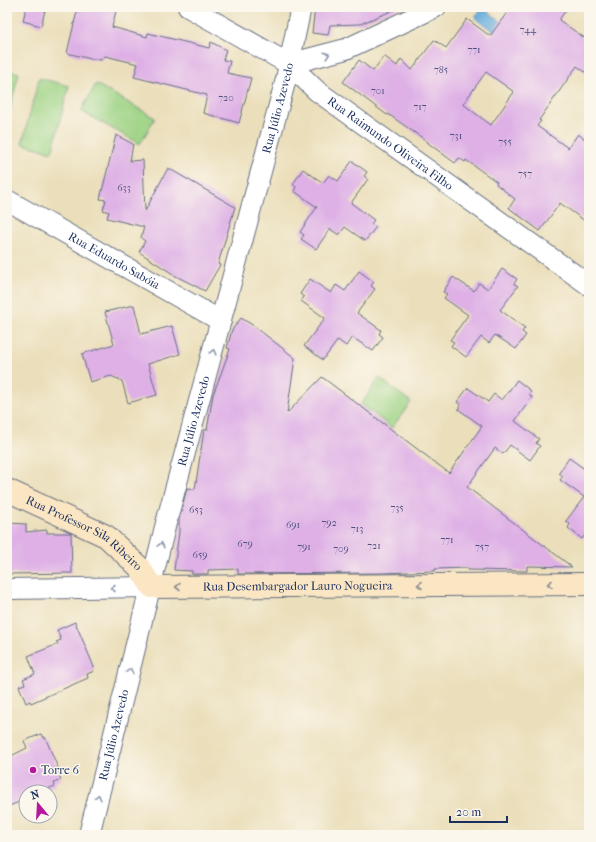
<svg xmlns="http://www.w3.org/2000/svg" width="596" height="842" viewBox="0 0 596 842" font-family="'IM FELL French Canon',serif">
  <rect width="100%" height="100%" fill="#fbf7ec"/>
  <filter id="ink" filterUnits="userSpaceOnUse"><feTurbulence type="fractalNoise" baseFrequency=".025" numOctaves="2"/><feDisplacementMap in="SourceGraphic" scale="8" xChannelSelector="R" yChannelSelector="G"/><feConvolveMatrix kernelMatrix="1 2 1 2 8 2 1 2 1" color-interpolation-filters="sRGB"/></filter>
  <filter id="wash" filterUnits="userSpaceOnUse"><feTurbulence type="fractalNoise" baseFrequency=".012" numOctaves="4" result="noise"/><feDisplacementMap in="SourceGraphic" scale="16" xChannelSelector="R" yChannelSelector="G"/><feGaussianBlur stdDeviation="0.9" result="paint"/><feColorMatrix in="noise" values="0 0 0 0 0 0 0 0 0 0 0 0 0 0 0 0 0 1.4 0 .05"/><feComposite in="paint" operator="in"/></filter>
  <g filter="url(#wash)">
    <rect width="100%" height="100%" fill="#ebdfbb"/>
    <path fill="#9dd384" stroke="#5c8171" d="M7 70 19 73 7 121Z
      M39 78 69 86 52 152 22 144Z
      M96 84 155 118 140 144 81 111Z
      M379 378 411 402 392 428 361 404Z"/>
    <path fill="#64acdb" stroke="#406e9c" d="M482 7 503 23 496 33 475 18Z"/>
    <g id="blocks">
      <path fill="#deb0e6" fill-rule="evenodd" d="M26 7H46L41 26 23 21Z
        M78 7H117L112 27 147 37 148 33 209 48 211 42 226 50 223 60 230 61 227 73 251 78 239 123 203 113 207 95 134 77 138 64 105 56 101 60 91 59 67 53Z
        M315 7H401L360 24 330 25 328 35 312 33Z
        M511 7H568L559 20 589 41V75L577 66 539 120 541 121 537 126 568 148 578 134 589 142V224L560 203 540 231 509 208 515 199 496 184 497 182 466 160 465 162 459 158 455 163 428 143V142L388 114 387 115 343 82 359 60 373 71 384 56 397 66 401 59 412 70 434 40 446 48 467 19 490 36ZM486 72 514 92 491 125 463 104Z
        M116 135 133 144 130 161 143 160 145 211 168 168 235 207 218 264 220 265 205 291 176 276 139 252 145 241 141 238 144 227 107 218 109 212 103 210 106 200 100 199Z
        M352 161 367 172 364 176 368 179 351 203 374 220 371 224 376 227 365 241 345 227 339 235 330 229 316 249 301 239 304 235 300 232 317 207 294 191 296 187 293 184 303 169 323 183 329 175 338 181Z
        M502 269 517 279 514 284 518 286 500 310 525 328 522 332 526 335 516 349 495 335 489 343 481 337 466 357 451 346 454 342 450 340 468 315 444 298 447 294 443 292 453 277 474 291 479 283 488 289Z
        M359 271 374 282 371 286 375 289 357 313 381 330 379 334 383 337 373 351 352 337 346 346 338 340 323 360 304 346 325 318 301 301 304 297 300 294 310 279 331 293 336 285 345 291Z
        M134 305 141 334 172 326 180 354 148 364 157 395 128 403 122 381 111 376 90 382 82 354 114 344 105 312Z
        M241 318 254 326 295 358 287 413 322 377 449 473 482 426 458 409 461 405 457 402 468 388 488 402 494 394 502 400 517 380 531 391 529 394 532 397 515 421 539 439 536 443 540 446 530 460 510 445 503 454 495 448 467 487 572 567 527 566V571L468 570V568L435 569V571L382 573 238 574V569L208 570V574H192V571L174 570 179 532V519L187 488 195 489 204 430H207L213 395 230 349 227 348 232 330Z
        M569 458 589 472V530L582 539 568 528 570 524 566 521 584 497 560 480 563 476 559 473Z
        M7 523 26 524V532L47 530V533H71L72 573 7 574Z
        M75 622 94 667 93 668 94 671 87 674 88 678 31 703 30 701 26 703 19 686 25 684 23 679 35 674 28 656 58 644 56 642 61 640 57 630Z
        M41 734 43 738 45 737 61 775H59L61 780 54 783 55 786 40 792H26V799L7 807V758L27 748 24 741Z"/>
    </g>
  </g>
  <g filter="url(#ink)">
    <use href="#blocks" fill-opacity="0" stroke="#646d7f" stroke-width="1"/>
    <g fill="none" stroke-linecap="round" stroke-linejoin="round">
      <defs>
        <g id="street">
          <path id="s1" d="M188 7 289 64 317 91 589 285"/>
          <path d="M289 64 346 49 436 7"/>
          <path id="s2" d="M7 200 221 321"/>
          <path d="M7 589 152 587"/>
          <path id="s3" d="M89 835 166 523 286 79 301 7"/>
        </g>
        <g id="secondary">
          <path id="s4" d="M7 490 106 536 139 567 152 587 589 584"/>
        </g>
      </defs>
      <use href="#street" stroke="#646d7f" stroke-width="22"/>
      <use href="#secondary" stroke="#646d7f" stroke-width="24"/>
      <use href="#street" stroke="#fff" stroke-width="20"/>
      <use href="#secondary" stroke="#fbe6c4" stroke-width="22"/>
    </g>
    <defs><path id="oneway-chevron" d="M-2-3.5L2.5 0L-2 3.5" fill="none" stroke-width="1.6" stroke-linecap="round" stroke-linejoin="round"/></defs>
    <g stroke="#8d97ae">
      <use href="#oneway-chevron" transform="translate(327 55) rotate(-17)"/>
      <use href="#oneway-chevron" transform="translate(213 352) rotate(-75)"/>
      <use href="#oneway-chevron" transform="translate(161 545) rotate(-77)"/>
      <use href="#oneway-chevron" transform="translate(113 588) rotate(180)"/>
      <use href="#oneway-chevron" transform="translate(130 671) rotate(-76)"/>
      <use href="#oneway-chevron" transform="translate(98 797) rotate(-76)"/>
    </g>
    <g stroke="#8b8a91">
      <use href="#oneway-chevron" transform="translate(550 584) rotate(180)"/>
      <use href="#oneway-chevron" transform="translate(420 585) rotate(180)"/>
      <use href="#oneway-chevron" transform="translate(178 587) rotate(180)"/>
    </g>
  </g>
  <circle fill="#b5179e" stroke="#fbf7ec" stroke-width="1.5" cx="33" cy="770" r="4"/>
  <g text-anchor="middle" stroke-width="3" stroke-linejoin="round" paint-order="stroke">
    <g font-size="10" fill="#4c4f80">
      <text x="528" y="33">744</text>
      <text x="474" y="53">771</text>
      <text x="441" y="73">785</text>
      <text x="378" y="94">701</text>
      <text x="226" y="101">720</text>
      <text x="420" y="110">717</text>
      <text x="456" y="139">731</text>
      <text x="505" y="145">755</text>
      <text x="525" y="177">757</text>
      <text x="124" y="191">633</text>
      <text x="397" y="511">735</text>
      <text x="196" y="513">653</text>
      <text x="329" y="526">792</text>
      <text x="293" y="528">691</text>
      <text x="357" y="532">713</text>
      <text x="447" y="543">771</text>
      <text x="245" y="547">679</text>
      <text x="374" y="549">721</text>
      <text x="304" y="550">791</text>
      <text x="482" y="550">757</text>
      <text x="341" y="552">709</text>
      <text x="200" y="558">659</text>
    </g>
    <g font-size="12" fill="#1b2f5e" stroke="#fbf7ec">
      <text dy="4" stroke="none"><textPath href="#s3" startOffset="751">Rua Júlio Azevedo</textPath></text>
      <text dy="4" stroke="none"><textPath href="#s1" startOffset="245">Rua Raimundo Oliveira Filho</textPath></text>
      <text dy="4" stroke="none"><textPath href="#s2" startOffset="123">Rua Eduardo Sabóia</textPath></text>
      <text dy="4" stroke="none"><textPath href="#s3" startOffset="427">Rua Júlio Azevedo</textPath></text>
      <text dy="4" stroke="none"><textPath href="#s4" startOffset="89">Rua Professor Sila Ribeiro</textPath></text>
      <text dy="4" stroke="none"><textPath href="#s4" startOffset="324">Rua Desembargador Lauro Nogueira</textPath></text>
      <text dy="4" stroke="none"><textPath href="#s3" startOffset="103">Rua Júlio Azevedo</textPath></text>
    </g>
    <g font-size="12" fill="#1b2f5e" stroke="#fbf7ec" text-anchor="start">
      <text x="41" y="774">Torre 6</text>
    </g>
  </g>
  <rect width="596" height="842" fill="none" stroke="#fbf7ec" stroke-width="24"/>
  <g transform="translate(38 804) rotate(342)"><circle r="19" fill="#fbf7ec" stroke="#a1a7b3"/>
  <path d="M0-3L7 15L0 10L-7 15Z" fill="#b5179e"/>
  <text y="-6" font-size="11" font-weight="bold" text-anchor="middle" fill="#1b2f5e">N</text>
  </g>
  <path d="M450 816v6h57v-6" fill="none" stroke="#1b2f5e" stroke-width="2"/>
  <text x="456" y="816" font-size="12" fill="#1b2f5e" stroke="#fbf7ec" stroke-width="3" paint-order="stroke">20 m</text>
</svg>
